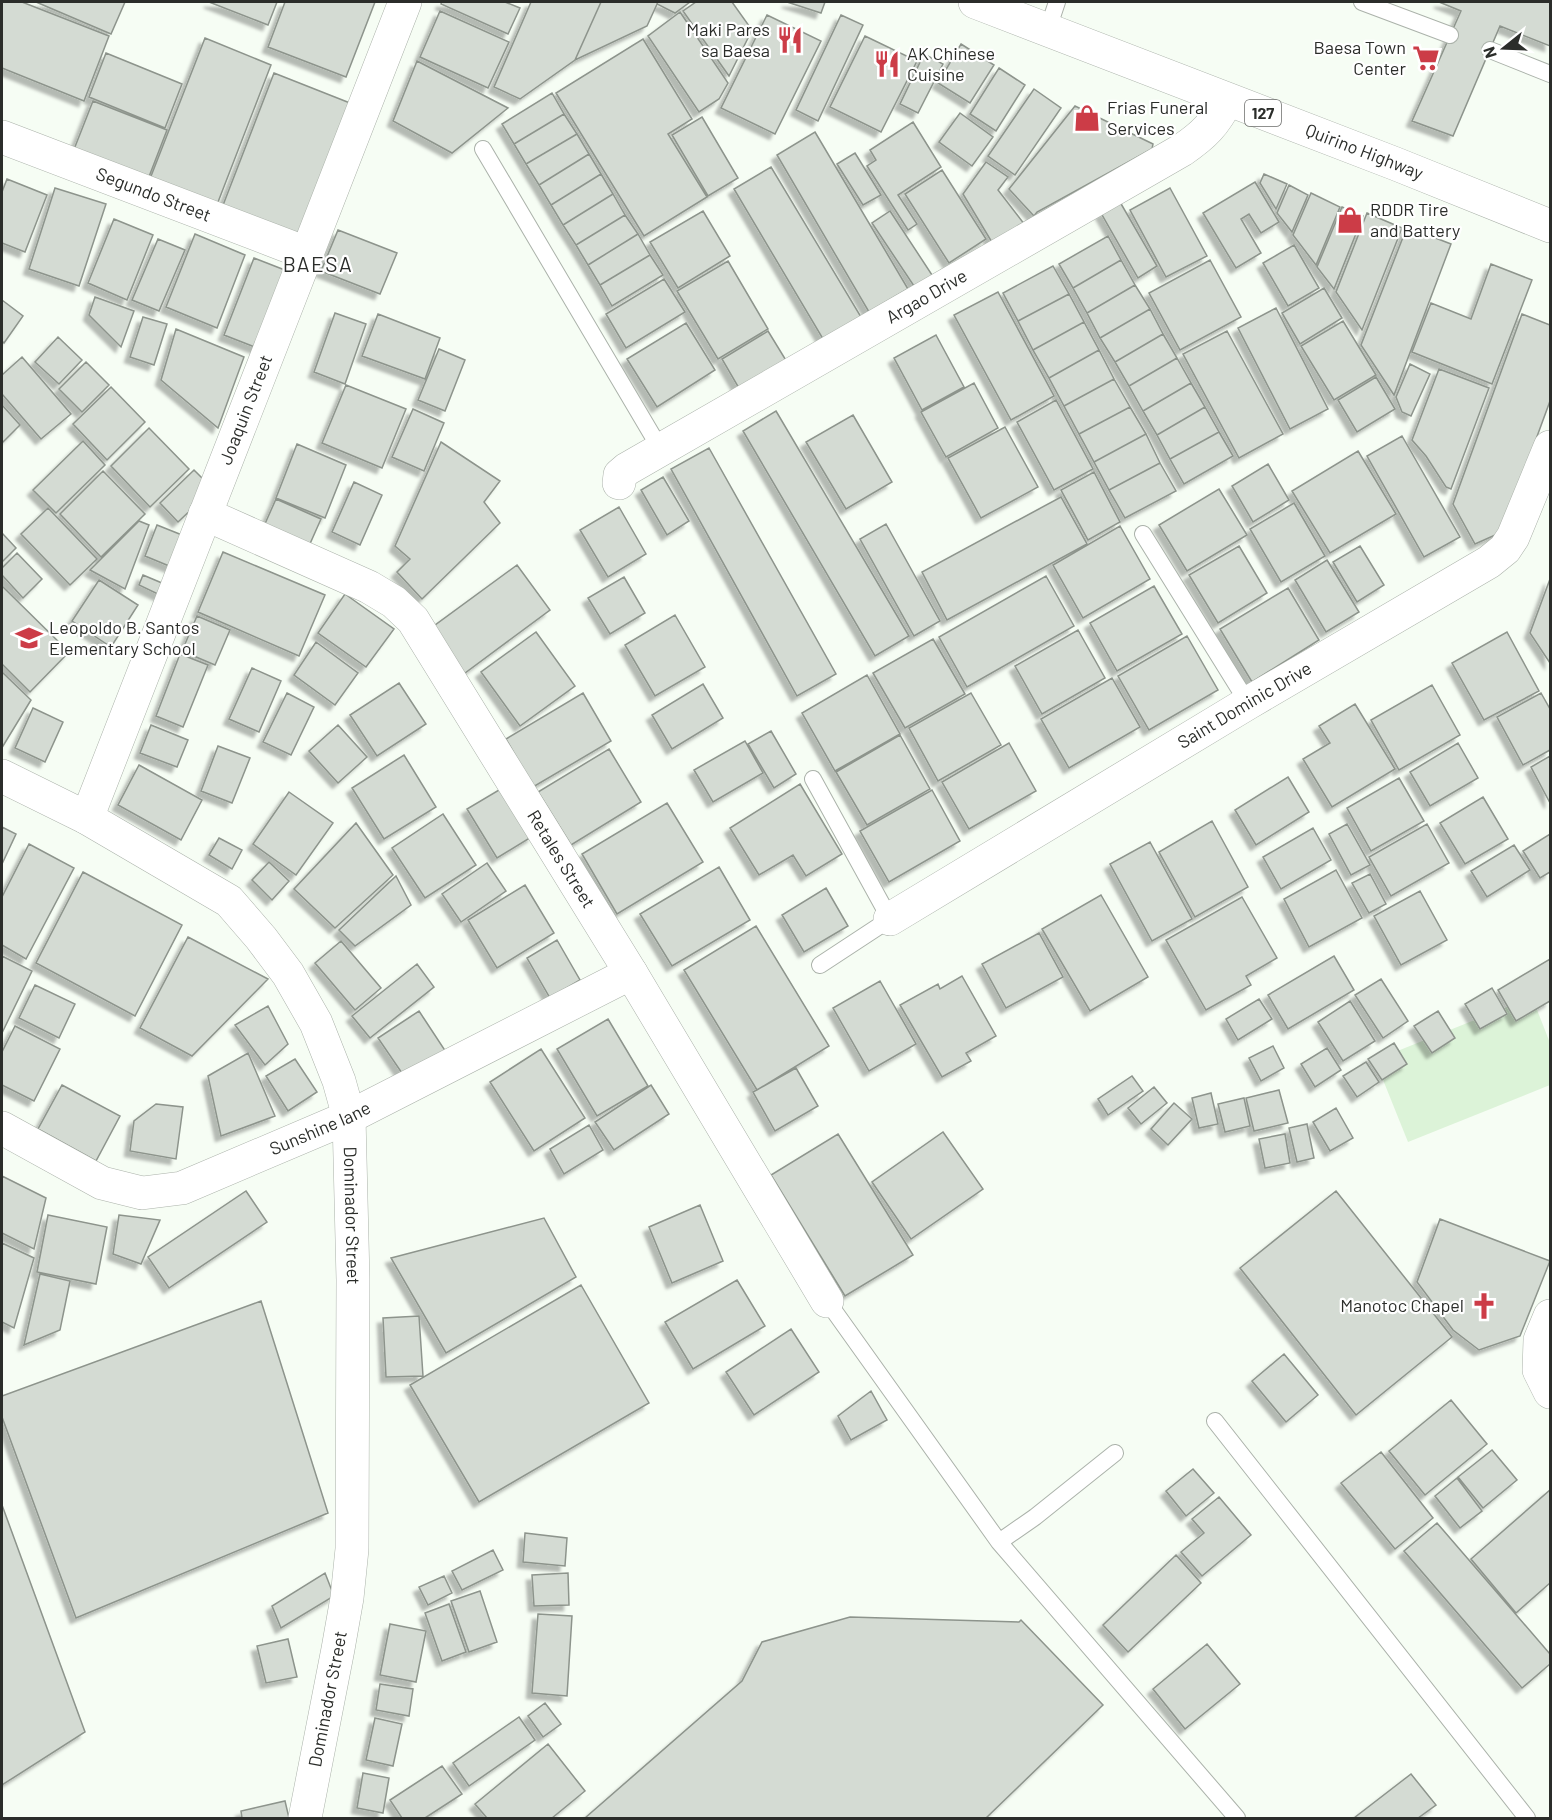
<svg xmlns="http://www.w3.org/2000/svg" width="1552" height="1820" viewBox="0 0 1552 1820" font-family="Barlow,sans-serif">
  <defs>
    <filter id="shadow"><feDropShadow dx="-5.5" dy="5.5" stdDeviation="1.5" flood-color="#0004"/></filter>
  </defs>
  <rect width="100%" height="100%" fill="#f6fdf4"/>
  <path fill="#dcf3d8" d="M1532 997 1550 1043V1085L1408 1142 1375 1060Z"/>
  <path fill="#d4dbd3" stroke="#8d948c" stroke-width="1.5" filter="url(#shadow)" d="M2 2H22L109 36 84 101 2 68Z
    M36 2H125L111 34Z
    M209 2H277L268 25Z
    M285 2H375L346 77 268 47Z
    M442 2H505L520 8 508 34 441 4Z
    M531 2H601L575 60 520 99 494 87Z
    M601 2H658L647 26 575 60Z
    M658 2H690L675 13 657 4Z
    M696 2H732L752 30 729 76 683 11Z
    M787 2H825L821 13Z
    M1439 2H1550V46L1500 26 1453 136 1412 121 1461 11Z
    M440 11 509 42 488 88 420 57Z
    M680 12 728 83 719 99 699 112 648 36Z
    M767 15 821 41 775 134 721 108Z
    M841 15 863 25 818 121 796 110Z
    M865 36 917 61 881 132 830 107Z
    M205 38 271 65 213 215 146 189Z
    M643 39 692 119 668 134 707 197 644 236 556 93Z
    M961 44 994 65 970 103 938 83Z
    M106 53 182 84 165 128 89 97Z
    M924 54 943 64 918 113 900 104Z
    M417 61 508 108 452 153 393 121Z
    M999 68 1025 85 996 131 970 114Z
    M274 73 355 105 300 245 220 213Z
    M1034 89 1061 108 1015 175 988 156Z
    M552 93 564 114 514 144 502 124Z
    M93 101 167 130 145 187 71 157Z
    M1075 106 1153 144 1152 149 1037 212 1034 216 1009 189Z
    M960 113 993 137 972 166 939 142Z
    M564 114 577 134 526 164 514 144Z
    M702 117 738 178 708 196 672 135Z
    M913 122 941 167 898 195 917 224 908 230 867 166 876 160 870 150Z
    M815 132 908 289 869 312 777 155Z
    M577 134 589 154 539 185 526 164Z
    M855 153 881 195 863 205 837 164Z
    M589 154 601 174 551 205 539 185Z
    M986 162 1008 177 998 190 1025 225 993 244 963 194Z
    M771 167 864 322 826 344 734 189Z
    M942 170 986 239 949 263 905 194Z
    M601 174 613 194 563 225 551 205Z
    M1264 174 1287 184 1276 209 1260 183Z
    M7 179 47 195 25 252 2 243V192Z
    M1255 182 1279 222 1261 233 1249 214 1241 219 1261 253 1236 268 1203 213Z
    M1289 185 1308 195 1292 232 1277 213Z
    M55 188 106 204 79 286 29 269Z
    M1170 188 1207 256 1166 277 1130 210Z
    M1311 193 1340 207 1316 265 1293 235Z
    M613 194 625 215 576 245 563 225Z
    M1120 202 1157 266 1138 278 1101 213Z
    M1342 207 1363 216 1334 289 1317 267Z
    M703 211 730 256 678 288 650 242Z
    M890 211 934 278 916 289 872 223Z
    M1367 213 1402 228 1362 330 1336 292Z
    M625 215 638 234 588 265 576 245Z
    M114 219 153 235 127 300 88 283Z
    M1407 227 1451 244 1394 395 1361 345Z
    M338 230 397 253 380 294 321 271Z
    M195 234 245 255 217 328 166 307Z
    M638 234 650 255 600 285 588 265Z
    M1108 236 1121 260 1073 288 1059 264Z
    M158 239 185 250 159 311 132 300Z
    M1294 245 1319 288 1288 306 1263 263Z
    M650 255 663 275 612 306 600 285Z
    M254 258 295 274 265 351 224 335Z
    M1121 260 1135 285 1087 313 1073 288Z
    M1210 260 1241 317 1180 350 1149 293Z
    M728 261 768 329 718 359 677 291Z
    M1491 264 1532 280 1492 384 1412 352 1431 303 1471 319Z
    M1053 266 1069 294 1018 321 1003 293Z
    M664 279 685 312 626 348 606 314Z
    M1135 285 1150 309 1100 338 1087 313Z
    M1324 288 1342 318 1300 344 1282 313Z
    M998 292 1054 396 1011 420 954 315Z
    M1069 294 1084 322 1033 350 1018 321Z
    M95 297 134 311 121 347 89 315Z
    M2 300 23 316 4 343 2 341Z
    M1276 308 1328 409 1290 429 1238 328Z
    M1150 309 1163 334 1115 362 1100 338Z
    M335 313 366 324 345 384 314 372Z
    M378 314 440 338 425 379 362 356Z
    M1522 314 1550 325V401L1502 532 1475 544 1453 504Z
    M143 317 167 324 154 365 130 357Z
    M1343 321 1376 375 1334 400 1301 346Z
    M1084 322 1099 350 1049 378 1033 350Z
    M686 323 715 370 657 407 627 359Z
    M176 329 244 357 218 428 161 380Z
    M768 331 787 362 740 390 722 359Z
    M1227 331 1283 434 1239 458 1183 354Z
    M1163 334 1177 358 1129 386 1115 362Z
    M936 335 964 387 922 410 894 358Z
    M58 337 82 360 59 384 35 362Z
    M439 349 465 360 445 411 418 400Z
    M1099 350 1114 379 1064 406 1049 378Z
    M22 357 71 414 41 439 2 394V375Z
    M1177 358 1191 383 1143 411 1129 386Z
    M86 362 109 385 82 412 59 389Z
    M1410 364 1430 374 1411 416 1402 412 1396 397Z
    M1439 369 1489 388 1451 489 1446 487 1426 456 1412 440Z
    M1376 377 1395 409 1357 432 1338 400Z
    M1114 379 1130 407 1079 434 1064 406Z
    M974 383 998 428 946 457 921 412Z
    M1191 383 1205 407 1157 435 1143 411Z
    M346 385 406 409 382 468 322 443Z
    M111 387 145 422 107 460 73 424Z
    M1056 400 1093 469 1054 490 1017 422Z
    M2 405 20 425 2 443Z
    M1130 407 1146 434 1094 462 1079 434Z
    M1205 407 1219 432 1170 459 1157 435Z
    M413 409 444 423 424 471 392 457Z
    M776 411 909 636 875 656 743 431Z
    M853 415 892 482 846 509 806 442Z
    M1005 427 1038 487 981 518 948 458Z
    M149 428 189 469 150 507 111 466Z
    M1219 432 1233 456 1184 484 1170 459Z
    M1146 434 1160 463 1109 490 1094 462Z
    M1402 436 1460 537 1424 557 1367 456Z
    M83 441 105 465 56 513 33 490Z
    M441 442 500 481 484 502 500 523 422 599 397 572 410 559 395 546Z
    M297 444 346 465 325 518 276 498Z
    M709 448 836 674 797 696 671 469Z
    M1358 451 1396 514 1330 553 1292 491Z
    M1160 463 1176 491 1125 518 1109 490Z
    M1268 464 1289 500 1253 522 1232 486Z
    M194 470 213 489 178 522 160 503Z
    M103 471 145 514 101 557 60 514Z
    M1094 472 1120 522 1088 540 1061 490Z
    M663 477 689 521 667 535 641 490Z
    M354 482 382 495 360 545 332 532Z
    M1219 489 1247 535 1187 571 1159 525Z
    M1061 497 1087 544 947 620 922 572Z
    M276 499 321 519 309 546 264 526Z
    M1294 503 1325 556 1281 582 1250 529Z
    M619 507 646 554 608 577 580 530Z
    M48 508 97 559 70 585 21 534Z
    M139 521 149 525 125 589 90 570Z
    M886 524 940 621 914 636 860 539Z
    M157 525 187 537 174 568 145 556Z
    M1120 526 1150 579 1083 618 1053 565Z
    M2 533 16 548 2 562Z
    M1239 546 1267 593 1218 623 1189 575Z
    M1360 546 1384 585 1357 602 1333 562Z
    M223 552 325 595 299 656 198 612Z
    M17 553 42 579 23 598 2 575V568Z
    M1327 560 1359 612 1326 632 1295 580Z
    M517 565 550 610 461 676 427 631Z
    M143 575 169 586 164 597 139 585Z
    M1046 576 1074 626 967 687 939 637Z
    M624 577 645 613 610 634 588 598Z
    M1550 579V663L1530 633Z
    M99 580 138 605 111 647 72 621Z
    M2 586 69 652 30 692 2 664Z
    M1154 586 1182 634 1117 671 1090 623Z
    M1288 588 1319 640 1252 682 1220 629Z
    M345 594 394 629 366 667 318 633Z
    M675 615 705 667 655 696 625 645Z
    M197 616 230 630 215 665 182 651Z
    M1078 630 1105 678 1042 714 1015 666Z
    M536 632 575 686 520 726 481 672Z
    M1507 632 1539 691 1484 720 1452 663Z
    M1187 636 1218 690 1149 730 1118 676Z
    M933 639 965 694 905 728 873 673Z
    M316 642 358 673 335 705 294 675Z
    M180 654 208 665 183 727 156 716Z
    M252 668 281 681 259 732 229 719Z
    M2 672 31 700 3 746 2 745Z
    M867 675 900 734 835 771 802 713Z
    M1112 678 1140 727 1069 768 1041 719Z
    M399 683 426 724 377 756 350 715Z
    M703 684 723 718 672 749 652 715Z
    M1432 685 1460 735 1399 770 1371 720Z
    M287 693 314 707 291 755 263 742Z
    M583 693 611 741 533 787 506 739Z
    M971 693 1001 745 938 781 909 728Z
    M1541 693 1550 709V750L1523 765 1497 717Z
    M1355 704 1395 769 1332 807 1303 759 1330 743 1319 726Z
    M33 708 63 722 45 762 15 748Z
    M151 725 188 740 177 767 140 753Z
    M338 725 367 757 338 783 309 751Z
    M771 731 796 774 774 788 748 744Z
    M900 735 930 789 867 825 836 772Z
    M745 741 763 773 713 802 694 770Z
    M1009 743 1036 791 969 829 942 782Z
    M1458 743 1478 778 1430 806 1410 772Z
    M218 746 250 758 232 803 201 791Z
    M609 749 641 802 571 845 538 792Z
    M404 755 436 807 384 839 352 788Z
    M1550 756V803L1531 767Z
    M139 765 202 800 181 840 118 805Z
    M1288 777 1309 812 1256 845 1235 810Z
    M1399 778 1424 821 1371 851 1347 808Z
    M800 784 842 854 806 876 793 855 759 875 730 828Z
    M504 787 533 836 497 858 467 809Z
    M932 790 960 841 889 882 860 831Z
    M289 792 333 823 296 875 253 844Z
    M1483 797 1508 839 1465 864 1440 823Z
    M667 803 703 862 617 914 582 854Z
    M443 814 476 865 425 898 392 848Z
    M1212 821 1248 887 1195 917 1159 852Z
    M356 823 393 875 335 928 294 889Z
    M1347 824 1370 865 1351 875 1329 834Z
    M1427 824 1449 863 1391 896 1369 857Z
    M2 827 16 834 2 864Z
    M1313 828 1331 860 1281 889 1263 857Z
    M1550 834V872L1540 878 1523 851Z
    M219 838 242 850 232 869 209 855Z
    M1150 842 1192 919 1152 941 1110 864Z
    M29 844 74 868 26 959 2 945V897Z
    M1514 845 1530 870 1487 897 1471 871Z
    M269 862 289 881 272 900 252 880Z
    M487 863 506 891 461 922 442 894Z
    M719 867 750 920 672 966 640 914Z
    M1336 870 1362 918 1309 947 1284 899Z
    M83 872 182 925 135 1016 36 963Z
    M1370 874 1386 904 1369 913 1352 883Z
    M396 876 411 905 355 946 339 930Z
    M525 885 554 933 497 968 468 920Z
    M826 888 848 926 804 952 782 915Z
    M1420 891 1447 940 1401 965 1374 916Z
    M1101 895 1148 977 1090 1011 1042 929Z
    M1242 897 1277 958 1246 976 1251 985 1206 1010 1166 940Z
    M756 926 829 1046 757 1090 684 970Z
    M1039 933 1063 977 1006 1008 982 964Z
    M188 937 268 979 192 1056 140 1028Z
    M557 940 580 980 550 998 527 958Z
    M341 941 381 988 355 1010 315 963Z
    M2 956 32 971 2 1033Z
    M1334 956 1354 990 1288 1029 1268 995Z
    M1550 959V1001L1516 1021 1498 990Z
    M417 964 434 987 370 1038 352 1016Z
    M962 976 996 1036 966 1053 971 1061 942 1077 900 1005 938 984 940 989Z
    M1381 979 1408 1021 1383 1038 1355 995Z
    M880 981 916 1044 869 1071 833 1008Z
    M35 985 75 1004 59 1038 19 1018Z
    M1492 988 1507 1014 1480 1029 1465 1004Z
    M1259 999 1272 1019 1238 1040 1226 1019Z
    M1350 1001 1375 1041 1343 1061 1318 1022Z
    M268 1006 288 1044 265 1065 235 1025Z
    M419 1011 446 1052 406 1079 378 1038Z
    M1438 1011 1455 1038 1432 1053 1414 1026Z
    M608 1019 648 1086 597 1116 557 1049Z
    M15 1026 60 1049 34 1101 2 1085V1052Z
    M1394 1043 1407 1064 1382 1080 1368 1059Z
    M1273 1046 1284 1068 1261 1081 1249 1058Z
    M1327 1048 1341 1070 1315 1087 1301 1064Z
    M541 1049 585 1118 534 1151 490 1082Z
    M248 1053 275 1116 221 1136 208 1076Z
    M295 1059 317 1092 288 1111 266 1076Z
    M1366 1062 1379 1082 1357 1097 1343 1076Z
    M796 1068 818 1106 775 1131 753 1092Z
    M1132 1076 1143 1091 1108 1115 1098 1099Z
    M62 1085 120 1116 96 1161 38 1129Z
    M651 1085 669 1114 614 1150 595 1122Z
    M1154 1087 1167 1103 1141 1124 1128 1108Z
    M1279 1090 1288 1123 1254 1131 1246 1098Z
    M1211 1093 1218 1124 1199 1128 1192 1098Z
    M1244 1098 1250 1126 1225 1132 1218 1104Z
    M1174 1103 1192 1119 1168 1145 1151 1129Z
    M156 1104 183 1107 176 1159 130 1151 134 1121Z
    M1336 1108 1353 1138 1330 1151 1313 1122Z
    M1307 1124 1314 1158 1297 1162 1289 1128Z
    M589 1125 603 1150 564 1174 550 1149Z
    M943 1132 983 1189 911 1239 872 1182Z
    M838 1134 913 1255 845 1296 771 1175Z
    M1285 1134 1290 1163 1265 1168 1259 1139Z
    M2 1176 46 1198 34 1249 2 1233Z
    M246 1191 267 1222 169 1288 148 1257Z
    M1336 1191 1452 1337 1356 1415 1240 1268Z
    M700 1205 723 1261 672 1283 649 1227Z
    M48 1215 107 1227 96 1284 37 1272Z
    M119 1215 160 1220 141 1264 113 1254Z
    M544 1218 576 1277 446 1353 391 1258Z
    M1440 1219 1550 1261 1520 1336 1479 1350 1453 1330 1417 1282Z
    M2 1243 34 1258 14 1328 2 1322Z
    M40 1274 70 1281 60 1330 24 1345Z
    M737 1280 765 1326 693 1369 665 1322Z
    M581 1285 649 1403 479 1502 410 1385Z
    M261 1301 328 1513 76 1618 2 1417V1396Z
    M419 1316 423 1376 386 1377 383 1318Z
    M791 1329 819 1372 754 1415 726 1372Z
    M1284 1354 1318 1395 1286 1422 1252 1381Z
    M871 1391 887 1420 851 1440 838 1416Z
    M1451 1400 1487 1444 1425 1495 1389 1451Z
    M1492 1450 1517 1480 1483 1508 1458 1477Z
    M1381 1452 1433 1518 1395 1549 1341 1483Z
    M1193 1469 1214 1493 1186 1516 1166 1491Z
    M1457 1478 1482 1511 1460 1528 1435 1496Z
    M1550 1490V1583L1516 1613 1471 1559Z
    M1219 1497 1251 1535 1202 1576 1181 1552 1204 1533 1192 1519Z
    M2 1505 85 1732 2 1785Z
    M1437 1523 1550 1654V1664L1522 1688 1404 1551Z
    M525 1533 567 1538 565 1566 523 1562Z
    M493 1550 503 1570 462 1590 452 1571Z
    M1176 1555 1201 1583 1128 1652 1103 1625Z
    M325 1573 334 1596 281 1628 272 1606Z
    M568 1573 569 1605 534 1606 532 1575Z
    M444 1576 452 1593 428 1605 419 1587Z
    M480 1591 497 1642 469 1652 451 1601Z
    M449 1604 466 1652 442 1661 425 1613Z
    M538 1614 572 1616 567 1696 532 1693Z
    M850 1617 1019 1622 1021 1620 1103 1705 986 1818H585L742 1681 762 1642Z
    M390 1624 426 1631 416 1682 380 1675Z
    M288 1639 297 1677 266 1683 257 1646Z
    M1207 1644 1240 1684 1185 1729 1153 1689Z
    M380 1684 413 1689 409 1716 376 1710Z
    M545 1703 561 1724 543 1737 528 1716Z
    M519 1717 535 1740 469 1786 453 1763Z
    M375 1718 402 1724 393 1766 366 1760Z
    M548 1744 585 1791 552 1818H487L475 1804Z
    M442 1766 462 1794 425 1818H402L390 1800Z
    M363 1773 389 1778 383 1813 357 1808Z
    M1411 1774 1436 1805 1418 1818H1354Z
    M285 1801 289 1818H242L241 1811Z"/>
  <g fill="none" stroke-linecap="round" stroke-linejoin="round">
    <defs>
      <path id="lane" d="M1362 2 1450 35
        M1048 29 1057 2
        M1490 50 1550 74
        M483 149 661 450
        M1143 534 1248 703
        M813 779 890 919 820 965
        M827 1301 999 1542 1237 1818
        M1215 1421 1527 1818
        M999 1542 1035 1517 1115 1453"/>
      <g id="street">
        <path id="s1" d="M2 137 306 253"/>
        <path id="s2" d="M619 483 620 475 627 469 1182 150C1204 135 1215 124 1227 100"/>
        <path id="s3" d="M205 514 369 587 394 602 413 620 631 973 827 1301"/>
        <path id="s4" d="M2 776 87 818 229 901 261 938 288 974 316 1023 339 1081 349 1117 353 1280 352 1549 347 1598 338 1649 305 1818"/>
        <path id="s5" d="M87 818 405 2"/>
        <path id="s6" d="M890 919 1248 703 1489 562 1505 549 1513 537 1550 447"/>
        <path id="s7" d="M2 1128 102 1183 142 1193 182 1188 349 1117 631 973"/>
        <path d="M1550 1316 1540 1340 1539 1370 1550 1392"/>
      </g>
      <g id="primary">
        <path id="s8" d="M975 2 1396 164 1550 226"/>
      </g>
    </defs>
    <use href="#lane" stroke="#abb2aa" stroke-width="18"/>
    <use href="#street" stroke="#abb2aa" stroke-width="34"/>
    <use href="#primary" stroke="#abb2aa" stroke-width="34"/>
    <use href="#lane" stroke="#fff" stroke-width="16"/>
    <use href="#street" stroke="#fff" stroke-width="33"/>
    <use href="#primary" stroke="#fff" stroke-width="33"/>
  </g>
  <defs>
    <symbol id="restaurant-bare" viewBox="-9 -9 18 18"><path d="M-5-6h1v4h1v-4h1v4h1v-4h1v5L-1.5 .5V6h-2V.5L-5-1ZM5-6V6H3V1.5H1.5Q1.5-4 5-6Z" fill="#cc3c47" stroke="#fff" stroke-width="2.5" paint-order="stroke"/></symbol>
    <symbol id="supermarket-bare" viewBox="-9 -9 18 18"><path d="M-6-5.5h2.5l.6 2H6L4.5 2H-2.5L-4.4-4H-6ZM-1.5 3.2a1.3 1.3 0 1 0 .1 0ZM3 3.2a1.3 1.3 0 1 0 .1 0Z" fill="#cc3c47" stroke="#fff" stroke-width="2.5" paint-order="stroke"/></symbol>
    <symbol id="shop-bare" viewBox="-9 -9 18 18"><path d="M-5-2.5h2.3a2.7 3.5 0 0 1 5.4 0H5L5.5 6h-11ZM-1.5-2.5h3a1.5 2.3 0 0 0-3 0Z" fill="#cc3c47" stroke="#fff" stroke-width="2.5" paint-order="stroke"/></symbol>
    <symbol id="school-bare" viewBox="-9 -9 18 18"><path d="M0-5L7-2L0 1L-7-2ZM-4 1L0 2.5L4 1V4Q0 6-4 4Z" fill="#cc3c47" stroke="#fff" stroke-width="2.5" paint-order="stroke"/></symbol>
    <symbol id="church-bare" viewBox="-9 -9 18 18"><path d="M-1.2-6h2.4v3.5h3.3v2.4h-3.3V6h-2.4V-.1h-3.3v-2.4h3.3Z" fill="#cc3c47" stroke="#fff" stroke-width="2.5" paint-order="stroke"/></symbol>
  </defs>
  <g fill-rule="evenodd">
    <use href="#restaurant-bare" x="771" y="21" width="38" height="38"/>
    <use href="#supermarket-bare" x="1407" y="39" width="38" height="38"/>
    <use href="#restaurant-bare" x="868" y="45" width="38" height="38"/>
    <use href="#shop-bare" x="1068" y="99" width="38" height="38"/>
    <use href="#shop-bare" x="1331" y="201" width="38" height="38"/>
    <use href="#school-bare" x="10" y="619" width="38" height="38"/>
    <use href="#church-bare" x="1465" y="1287" width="38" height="38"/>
  </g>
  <g text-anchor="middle" stroke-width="4.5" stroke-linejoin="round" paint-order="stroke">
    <rect fill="#fff" stroke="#6b6c6a" stroke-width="1.5" x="1245" y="100" width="36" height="26" rx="4.5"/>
    <g font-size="16" font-weight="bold" fill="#2b2d2a">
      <text x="1263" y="119">127</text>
    </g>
    <g font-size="18" fill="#2b2d2a" stroke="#fff" text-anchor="start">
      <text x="770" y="36" text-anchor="end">Maki Pares<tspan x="770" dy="21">sa Baesa</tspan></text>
      <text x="1406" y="54" text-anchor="end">Baesa Town<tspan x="1406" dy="21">Center</tspan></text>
      <text x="907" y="60">AK Chinese<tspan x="907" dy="21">Cuisine</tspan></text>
      <text x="1107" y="114">Frias Funeral<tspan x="1107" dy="21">Services</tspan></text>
      <text x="1370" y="216">RDDR Tire<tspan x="1370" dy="21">and Battery</tspan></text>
      <text x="49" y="634">Leopoldo B. Santos<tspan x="49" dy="21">Elementary School</tspan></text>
      <text x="1464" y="1312" text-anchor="end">Manotoc Chapel</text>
    </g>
    <g font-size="18" fill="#2b2d2a" stroke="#fff">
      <text dy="6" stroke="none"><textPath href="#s8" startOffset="417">Quirino Highway</textPath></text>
      <text dy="6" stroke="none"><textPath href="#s1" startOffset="162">Segundo Street</textPath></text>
      <text dy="6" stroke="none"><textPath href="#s2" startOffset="363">Argao Drive</textPath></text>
      <text dy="6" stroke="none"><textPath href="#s5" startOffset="438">Joaquin Street</textPath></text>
      <text dy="6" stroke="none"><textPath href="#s6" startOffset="414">Saint Dominic Drive</textPath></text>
      <text dy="6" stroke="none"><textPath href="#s3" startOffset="516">Retales Street</textPath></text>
      <text dy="6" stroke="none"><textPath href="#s7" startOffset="346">Sunshine lane</textPath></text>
      <text dy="6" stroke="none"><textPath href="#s4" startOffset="608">Dominador Street</textPath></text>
      <text transform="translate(328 1699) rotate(-79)" y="6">Dominador Street</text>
    </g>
    <g font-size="21" letter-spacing="1.5" fill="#2b2d2a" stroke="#fff">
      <text x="318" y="272">BAESA</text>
    </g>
  </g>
  <rect width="1552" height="1820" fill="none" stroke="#2b2d2a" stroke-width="6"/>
  <g transform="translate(1504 48) rotate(252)" stroke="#ffffff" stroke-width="4.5" paint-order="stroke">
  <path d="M0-4.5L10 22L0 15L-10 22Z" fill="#2b2d2a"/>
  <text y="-9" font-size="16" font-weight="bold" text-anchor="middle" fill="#2b2d2a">N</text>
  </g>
</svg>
